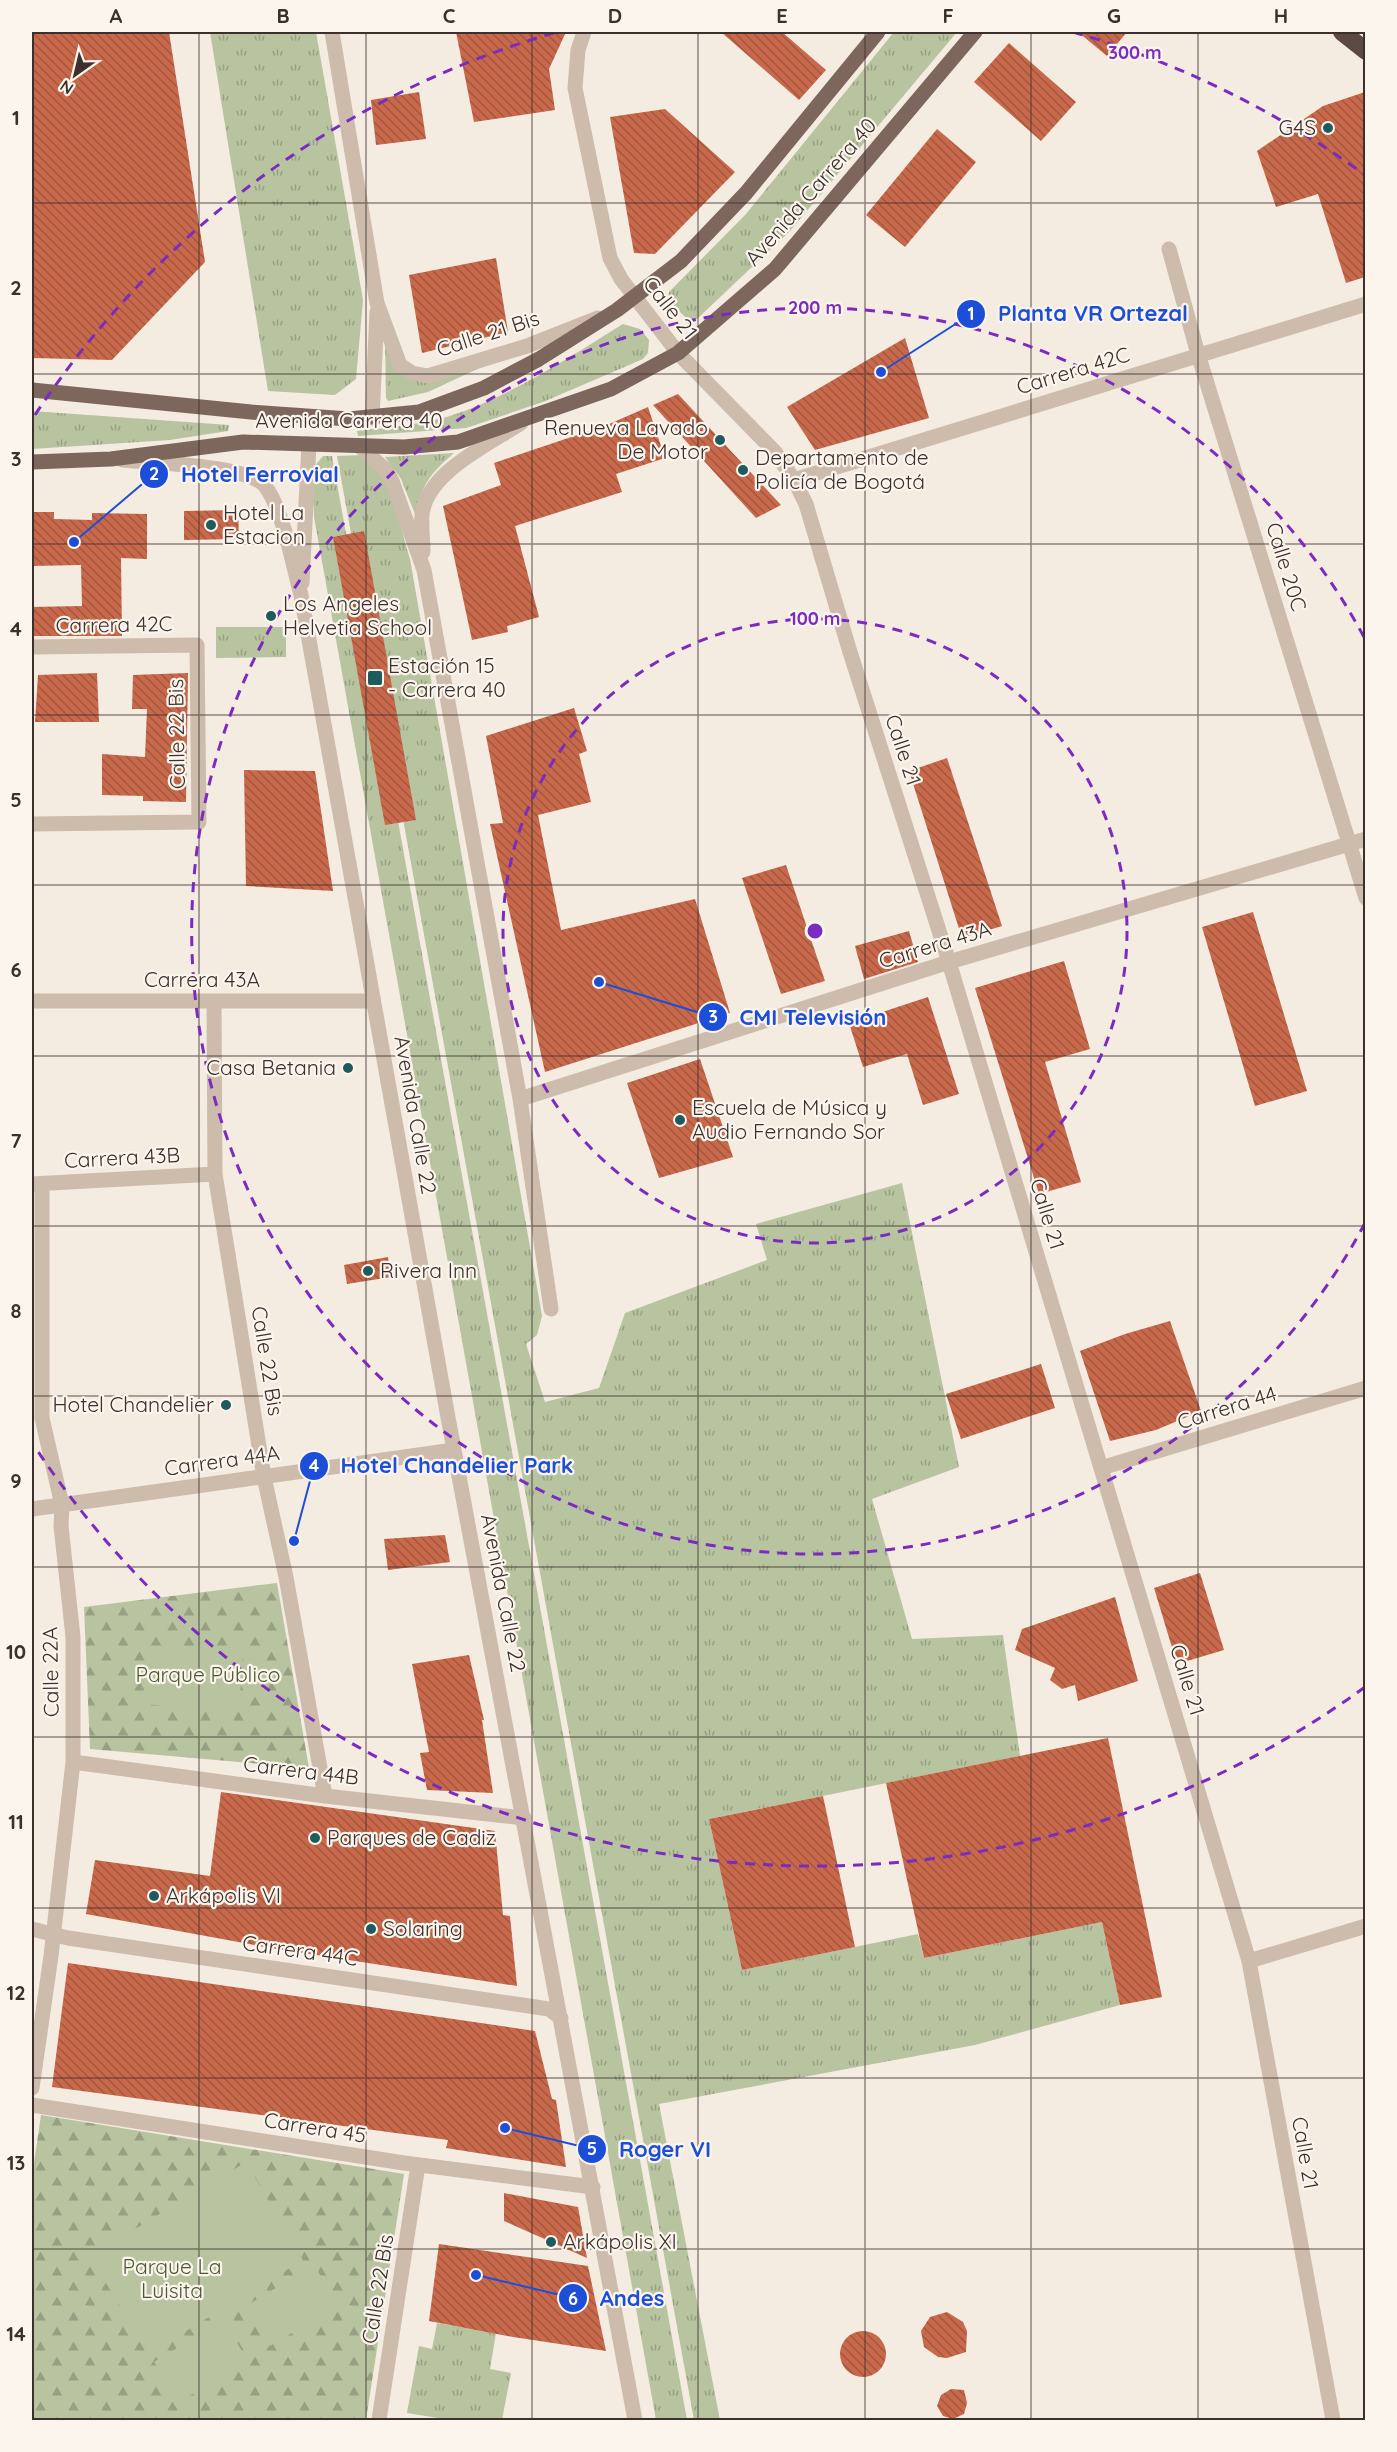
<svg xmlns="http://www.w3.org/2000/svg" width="1397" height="2452" viewBox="0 0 1397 2452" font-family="Quicksand,sans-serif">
  <defs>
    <pattern id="grass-tufts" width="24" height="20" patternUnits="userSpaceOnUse" patternTransform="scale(1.5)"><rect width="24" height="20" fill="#b8c4a0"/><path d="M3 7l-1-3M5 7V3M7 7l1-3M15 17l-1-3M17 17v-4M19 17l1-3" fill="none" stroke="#97a083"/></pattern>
    <pattern id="forest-firs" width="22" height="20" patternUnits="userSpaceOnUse" patternTransform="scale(1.5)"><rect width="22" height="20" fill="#b8c4a0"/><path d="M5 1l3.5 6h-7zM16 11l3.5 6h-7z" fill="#97a083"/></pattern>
    <pattern id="building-back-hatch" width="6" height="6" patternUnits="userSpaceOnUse" patternTransform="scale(1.5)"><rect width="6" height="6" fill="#c8694b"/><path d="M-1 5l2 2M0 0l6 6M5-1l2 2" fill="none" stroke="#a4573f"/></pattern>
  </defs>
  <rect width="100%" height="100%" fill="#f4ebe1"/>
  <path fill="url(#grass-tufts)" d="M210 32H316L363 300 356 379 335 395 268 391Z
    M894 32H957L790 231 697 319H687L668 300 669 292 746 214Z
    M623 324 640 329 649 340 648 353 643 359 543 402 466 428 358 436 357 431C385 428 412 425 439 419 500 403 570 357 623 324Z
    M385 334 402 372 486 365 428 392 388 401 386 398Z
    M32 411 229 425 228 431 170 440 32 449Z
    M454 453C430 474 423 483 415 514L401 479 385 457Z
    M363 455C393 477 399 525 410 559L542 1316 537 1335 526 1344 545 1402 599 1388 625 1313 767 1260 756 1224 902 1183 959 1467 872 1499 912 1639 1003 1635 1020 1756 709 1819 742 1970 918 1934 924 1958 1102 1922 1120 2005 975 2045 659 2104 720 2420H694L337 456Z
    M323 456H332L687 2420H656L314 517 312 469Z
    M286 627V657L216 658V627Z
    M437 2323 496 2333 490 2369 511 2373 502 2420H450L407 2413 419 2346 432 2349Z"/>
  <path fill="url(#forest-firs)" d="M277 1583 309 1768 90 1749 84 1607Z
    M41 2115 404 2174 366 2420H32V2177Z"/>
  <path fill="#b8c4a0" d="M147 1646 243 1652 239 1711 143 1704Z
    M246 2162 303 2260 148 2354 90 2256Z
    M314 2265 339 2305 270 2346 246 2306Z
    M223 2320 248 2361 179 2402 154 2362Z"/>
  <path fill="url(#building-back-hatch)" d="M32 32H169L205 262 112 360 32 358Z
    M456 32H566L549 69 555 110 474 122Z
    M721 32H782L826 70 799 100Z
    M1078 32H1127L1107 56Z
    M1009 43 1076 102 1041 141 974 82Z
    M419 92 426 139 376 145 371 100Z
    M1365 92V277L1346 283 1318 194 1276 207 1257 151 1323 106Z
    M665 109 735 172 655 254 634 253 610 117Z
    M937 129 976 162 905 247 866 215Z
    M496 258 508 332 422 353 409 275Z
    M905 338 929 418 815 450 787 407Z
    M678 394 781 505 756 518 653 405Z
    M648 407 665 458 616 474 622 492 515 526 539 617 507 626 508 632 472 640 443 506 501 485 494 463 607 425Z
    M238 510 239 539 184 540V511Z
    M32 512H54V519L92 520V513L147 514V559L121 558 122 636H32V607L82 606 81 565 32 566Z
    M364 531 416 820 385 825 333 537Z
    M97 673 99 722H35L38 675Z
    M188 673 186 802 143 801V796L102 795V754L145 757 147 709H132L133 675Z
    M574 708 587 751 579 754 591 802 538 815 561 930 695 899 730 1013 545 1072 490 824 503 823 486 736Z
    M947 758 1002 926 962 938 909 771Z
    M244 770 315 771 333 891 246 886Z
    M786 865 825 981 781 994 742 878Z
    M1253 912 1307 1091 1255 1106 1202 927Z
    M909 931 918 962 864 979 855 946Z
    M1064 961 1090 1049 1045 1062 1081 1182 1039 1194 975 988Z
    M928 997 959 1094 923 1105 907 1054 863 1067 849 1023Z
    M700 1059 733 1157 659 1178 627 1083Z
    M388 1257 391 1277 347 1284 344 1265Z
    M1170 1321 1201 1411 1156 1430 1110 1441 1080 1351 1125 1334Z
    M1041 1364 1055 1408 961 1439 946 1394Z
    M445 1535 450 1562 388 1570 384 1539Z
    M1200 1573 1224 1650 1177 1664 1154 1588Z
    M1115 1597 1138 1681 1078 1701 1075 1685 1062 1689 1050 1680 1055 1668 1015 1650 1022 1629Z
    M469 1655 484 1720H482L493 1793 427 1790 420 1753 429 1752 412 1664Z
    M1108 1738 1162 1997 1120 2005 1102 1922 924 1958 886 1783Z
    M221 1792 495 1831 503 1915 510 1916 517 1986 265 1947 86 1914 95 1860 210 1876Z
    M823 1796 855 1947 742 1970 709 1819Z
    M68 1963 535 2031 552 2099 556 2100 566 2167 446 2148 448 2140 52 2087Z
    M504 2193 578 2207 587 2258 504 2221Z
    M439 2244 588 2266 606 2351 513 2337 429 2321Z
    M947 2312 963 2322 967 2331 966 2352 947 2358 938 2357 924 2347 921 2331 930 2317Z
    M840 2354a23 23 0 1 1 46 0a23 23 0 1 1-46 0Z
    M951 2389 964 2390 967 2403 964 2414 953 2419 943 2416 937 2406 941 2395Z"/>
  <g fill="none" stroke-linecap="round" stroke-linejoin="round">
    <path stroke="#cdbbac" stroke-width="15" d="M332 32 377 303 400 365 412 373 428 376 527 346 598 318
      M584 32 578 50 575 88 610 258 621 279 678 353 775 452 794 480 806 504 850 652 949 962 1249 1961 1333 2420
      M1169 249 1198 354 1366 898
      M372 418 377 312
      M359 446 386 470 392 481 424 570 520 1099 551 1309
      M123 460C151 463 249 465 265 486 283 509 293 566 301 595L447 1412 635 2420
      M794 480 1366 304
      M423 552C423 540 421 527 422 515 426 473 489 444 521 423
      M302 583 309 444
      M32 647 197 645 199 822 32 824
      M32 1001H373
      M214 1001 215 1174 264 1477 286 1577 325 1796
      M520 1099 949 962 1366 839
      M32 1184 215 1174
      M1101 1468 1366 1388
      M32 1509 454 1450
      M73 1762 325 1796 524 1818
      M32 1929 68 1938 549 2009 561 2018
      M1249 1961 1366 1926
      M32 2088 51 1956 73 1762V1637L61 1526 62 1505 42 1418V1184
      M32 2105 404 2163 593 2187
      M379 2420 418 2165"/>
    <path stroke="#7d675c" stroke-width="15" d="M32 390 251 412 349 419 419 412 484 388 539 359 617 310 681 261 746 193 878 32
      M32 462 111 459 243 442 404 447 458 442 611 389 678 353 775 269 975 32"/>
    <path stroke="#5c4a42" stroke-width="18" d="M1342 32 1366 51"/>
  </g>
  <path fill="none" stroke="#3b302b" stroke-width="1.5" stroke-opacity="0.55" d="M199 32V2420M366 32V2420M532 32V2420M698 32V2420M865 32V2420M1031 32V2420M1198 32V2420M32 203H1366M32 374H1366M32 544H1366M32 715H1366M32 885H1366M32 1056H1366M32 1226H1366M32 1396H1366M32 1567H1366M32 1737H1366M32 1908H1366M32 2078H1366M32 2249H1366"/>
  <g fill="none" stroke="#7b2cbf" stroke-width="3" stroke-dasharray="10 8">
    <circle cx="815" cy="931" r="312"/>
    <path d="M1365 1223A623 623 0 1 1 1365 639"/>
    <path d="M1365 1687A935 935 0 0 1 35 1447M35 415A935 935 0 0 1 557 32M1073 32A935 935 0 0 1 1365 175"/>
  </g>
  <g fill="#1f5a5e" stroke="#fbf5ee" stroke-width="2">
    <circle cx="1328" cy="128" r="6"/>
    <circle cx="720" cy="440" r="6"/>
    <circle cx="743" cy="470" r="6"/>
    <circle cx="211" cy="525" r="6"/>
    <circle cx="271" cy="616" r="6"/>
    <rect x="367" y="670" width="16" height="16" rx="3"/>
    <circle cx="348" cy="1068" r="6"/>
    <circle cx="680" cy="1120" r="6"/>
    <circle cx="368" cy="1271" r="6"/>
    <circle cx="226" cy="1405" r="6"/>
    <circle cx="315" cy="1838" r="6"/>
    <circle cx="154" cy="1896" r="6"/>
    <circle cx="371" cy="1929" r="6"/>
    <circle cx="551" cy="2242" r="6"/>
  </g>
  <g text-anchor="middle" stroke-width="4.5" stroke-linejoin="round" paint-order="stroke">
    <g font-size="21" fill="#3b302b" stroke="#fbf5ee" text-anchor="start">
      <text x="1316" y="135" text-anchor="end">G4S</text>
      <text x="708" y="435" text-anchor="end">Renueva Lavado<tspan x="708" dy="24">De Motor</tspan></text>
      <text x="755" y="465">Departamento de<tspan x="755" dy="24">Policía de Bogotá</tspan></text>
      <text x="223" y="520">Hotel La<tspan x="223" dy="24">Estacion</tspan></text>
      <text x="283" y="611">Los Angeles<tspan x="283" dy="24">Helvetia School</tspan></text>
      <text x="388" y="673">Estación 15<tspan x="388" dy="24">- Carrera 40</tspan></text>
      <text x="336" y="1075" text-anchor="end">Casa Betania</text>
      <text x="692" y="1115">Escuela de Música y<tspan x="692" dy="24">Audio Fernando Sor</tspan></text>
      <text x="380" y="1278">Rivera Inn</text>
      <text x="214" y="1412" text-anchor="end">Hotel Chandelier</text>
      <text x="327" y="1845">Parques de Cadiz</text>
      <text x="166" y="1903">Arkápolis VI</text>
      <text x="383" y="1936">Solaring</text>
      <text x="563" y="2249">Arkápolis XI</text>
    </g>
    <g font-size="21" fill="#3b302b" stroke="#fbf5ee">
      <text transform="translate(811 192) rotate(-49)" y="7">Avenida Carrera 40</text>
      <text transform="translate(670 308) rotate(52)" y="7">Calle 21</text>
      <text transform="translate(488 334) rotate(-18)" y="7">Calle 21 Bis</text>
      <text transform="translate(1073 371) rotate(-17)" y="7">Carrera 42C</text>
      <text x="349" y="428">Avenida Carrera 40</text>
      <text transform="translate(1286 567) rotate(73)" y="7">Calle 20C</text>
      <text transform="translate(114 625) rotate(-1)" y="7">Carrera 42C</text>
      <text transform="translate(177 734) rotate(-91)" y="7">Calle 22 Bis</text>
      <text transform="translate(903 750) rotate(72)" y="7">Calle 21</text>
      <text transform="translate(935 945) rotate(-17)" y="7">Carrera 43A</text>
      <text x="202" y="987">Carrera 43A</text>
      <text transform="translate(415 1115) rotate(80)" y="7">Avenida Calle 22</text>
      <text transform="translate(122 1158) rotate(-3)" y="7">Carrera 43B</text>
      <text transform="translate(1047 1214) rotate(73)" y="7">Calle 21</text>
      <text transform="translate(267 1361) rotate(81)" y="7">Calle 22 Bis</text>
      <text transform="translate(1227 1408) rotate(-17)" y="7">Carrera 44</text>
      <text transform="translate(222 1461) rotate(-8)" y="7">Carrera 44A</text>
      <text transform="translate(503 1593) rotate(79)" y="7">Avenida Calle 22</text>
      <text transform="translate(51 1672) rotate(-91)" y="7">Calle 22A</text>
      <text transform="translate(1187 1680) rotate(73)" y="7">Calle 21</text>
      <text transform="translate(301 1771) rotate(7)" y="7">Carrera 44B</text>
      <text transform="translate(300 1951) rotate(8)" y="7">Carrera 44C</text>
      <text transform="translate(315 2128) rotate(9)" y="7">Carrera 45</text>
      <text transform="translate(1305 2153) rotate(80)" y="7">Calle 21</text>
      <text transform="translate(378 2289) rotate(-81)" y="7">Calle 22 Bis</text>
    </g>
    <g font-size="21" fill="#4a5a2e" stroke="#fbf5ee">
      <text x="208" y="1682">Parque Público</text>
      <text x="172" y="2274">Parque La<tspan x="172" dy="24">Luisita</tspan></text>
    </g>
  </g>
  <circle cx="815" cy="931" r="9" fill="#7b2cbf" stroke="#fbf5ee" stroke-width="3"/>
  <g font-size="18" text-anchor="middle" font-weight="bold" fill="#7b2cbf" stroke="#fbf5ee" stroke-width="4.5" stroke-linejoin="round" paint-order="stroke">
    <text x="1135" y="59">300 m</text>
    <text x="815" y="314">200 m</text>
    <text x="815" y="625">100 m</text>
  </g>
  <path fill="none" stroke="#1d4ed8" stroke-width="2" d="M881 372L971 314M74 542L154 474M599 982L713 1017M294 1541L314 1466M505 2128L592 2149M476 2275L573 2298"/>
  <g fill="#1d4ed8" stroke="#fbf5ee" stroke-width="2">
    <circle cx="881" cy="372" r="6"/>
    <circle cx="74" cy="542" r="6"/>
    <circle cx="599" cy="982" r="6"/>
    <circle cx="294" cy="1541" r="6"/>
    <circle cx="505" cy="2128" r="6"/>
    <circle cx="476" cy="2275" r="6"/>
    <circle cx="971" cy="314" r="15"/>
    <circle cx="154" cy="474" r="15"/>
    <circle cx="713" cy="1017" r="15"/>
    <circle cx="314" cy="1466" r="15"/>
    <circle cx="592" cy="2149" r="15"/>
    <circle cx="573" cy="2298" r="15"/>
  </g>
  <g font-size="18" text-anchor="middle" font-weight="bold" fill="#fff">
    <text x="971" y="320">1</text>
    <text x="154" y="480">2</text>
    <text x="713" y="1023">3</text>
    <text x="314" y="1472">4</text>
    <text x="592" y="2155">5</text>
    <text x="573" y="2305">6</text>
  </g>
  <g font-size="22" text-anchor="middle" font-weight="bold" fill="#1d4ed8" stroke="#fbf5ee" stroke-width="4.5" stroke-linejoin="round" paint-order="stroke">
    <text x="1093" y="321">Planta VR Ortezal</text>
    <text x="260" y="482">Hotel Ferrovial</text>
    <text x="813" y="1025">CMI Televisión</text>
    <text x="457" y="1473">Hotel Chandelier Park</text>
    <text x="665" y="2157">Roger VI</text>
    <text x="632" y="2306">Andes</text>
  </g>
  <rect width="1397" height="2452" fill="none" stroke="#fbf5ee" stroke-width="66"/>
  <g transform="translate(75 75) rotate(214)" stroke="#fbf5ee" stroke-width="4.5" paint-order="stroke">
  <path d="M0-4.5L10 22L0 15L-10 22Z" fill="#3b302b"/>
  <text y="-9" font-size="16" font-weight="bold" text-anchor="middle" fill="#3b302b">N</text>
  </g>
  <rect x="33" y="33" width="1331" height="2386" fill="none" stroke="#3b302b" stroke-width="2"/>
  <g font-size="20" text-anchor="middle" font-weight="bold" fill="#3b302b">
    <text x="116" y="23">A</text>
    <text x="283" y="23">B</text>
    <text x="449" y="23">C</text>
    <text x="615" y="23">D</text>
    <text x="782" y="23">E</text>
    <text x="948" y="23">F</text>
    <text x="1114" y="23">G</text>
    <text x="1281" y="23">H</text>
    <text x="16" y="125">1</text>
    <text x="16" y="295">2</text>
    <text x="16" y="466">3</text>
    <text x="16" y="636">4</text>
    <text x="16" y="807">5</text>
    <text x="16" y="977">6</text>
    <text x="16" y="1148">7</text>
    <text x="16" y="1318">8</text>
    <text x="16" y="1488">9</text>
    <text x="16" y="1659">10</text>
    <text x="16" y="1829">11</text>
    <text x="16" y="2000">12</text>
    <text x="16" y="2170">13</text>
    <text x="16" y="2341">14</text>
  </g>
</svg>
